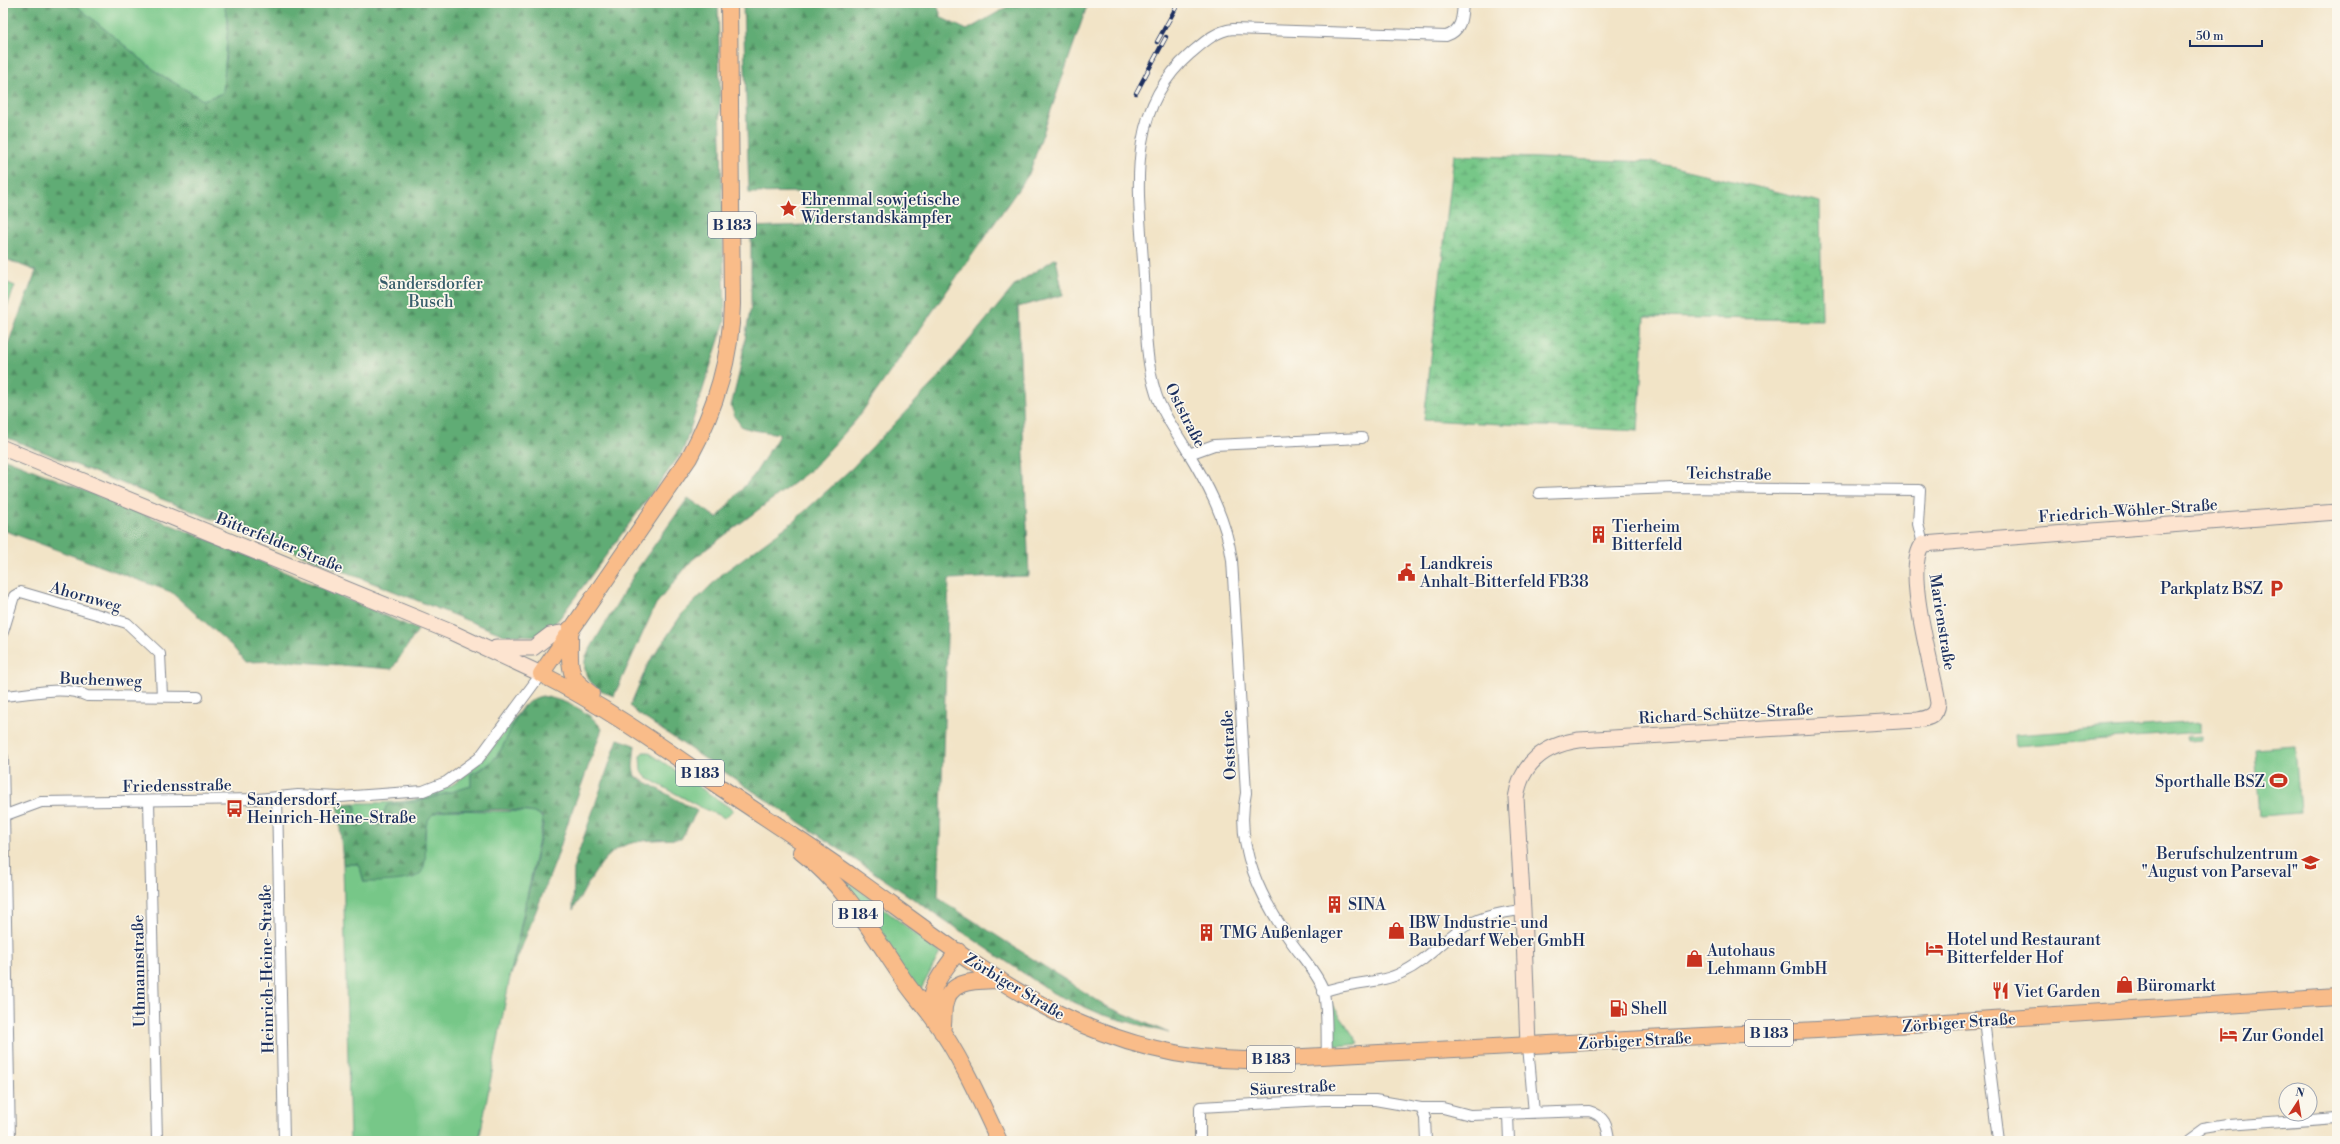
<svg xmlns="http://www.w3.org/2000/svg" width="2340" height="1144" viewBox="0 0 2340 1144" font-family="'Libre Bodoni',serif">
  <defs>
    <pattern id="forest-firs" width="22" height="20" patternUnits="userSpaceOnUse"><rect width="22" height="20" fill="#61ac74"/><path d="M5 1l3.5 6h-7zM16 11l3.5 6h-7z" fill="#4f8c62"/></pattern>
    <pattern id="wetland-marsh" width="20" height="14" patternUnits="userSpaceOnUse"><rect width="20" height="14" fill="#77c788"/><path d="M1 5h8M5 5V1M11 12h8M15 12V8" fill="none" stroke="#61a272"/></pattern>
  </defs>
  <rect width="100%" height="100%" fill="#fbf7ec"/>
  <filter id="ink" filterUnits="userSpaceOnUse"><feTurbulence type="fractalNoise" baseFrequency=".025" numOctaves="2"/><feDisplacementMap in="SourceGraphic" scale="8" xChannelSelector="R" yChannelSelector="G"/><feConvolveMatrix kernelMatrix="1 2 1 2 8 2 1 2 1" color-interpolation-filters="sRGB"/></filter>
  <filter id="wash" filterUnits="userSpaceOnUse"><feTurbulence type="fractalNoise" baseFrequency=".012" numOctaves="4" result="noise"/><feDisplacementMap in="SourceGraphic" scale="16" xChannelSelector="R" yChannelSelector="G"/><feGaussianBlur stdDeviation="0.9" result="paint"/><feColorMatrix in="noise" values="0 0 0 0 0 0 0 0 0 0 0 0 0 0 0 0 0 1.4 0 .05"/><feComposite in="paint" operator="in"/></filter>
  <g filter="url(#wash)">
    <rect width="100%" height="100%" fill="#f2e4c7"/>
    <path fill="#77c788" stroke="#497b73" d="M73 3H224L228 24 223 93 203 100 158 73Z
      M3 281 15 286 3 317Z
      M524 705 502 748 491 763 471 774V786C441 796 411 801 382 813L381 819C372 821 364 821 355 818L356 808 354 803C371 803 389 803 406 801 466 793 491 749 524 705Z
      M2200 722V732L2015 746 2014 735Z
      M2201 736V740L2188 741 2187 737Z
      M2295 746 2300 813 2260 816 2255 749Z
      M643 752H648L733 810 725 818 702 808 647 778 641 771 640 756Z
      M447 810 532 812 538 813 543 820 510 977 479 1141H350L343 864H359L364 882 413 878 423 868 426 824 431 814Z
      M833 869 940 953 918 995Z
      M1330 1001 1359 1044 1336 1046 1330 1037Z"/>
    <path fill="url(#forest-firs)" stroke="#3e6e69" d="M3 3H73L158 73 203 100 223 93 228 24 224 3H718L725 321 683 451 559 619 543 636 504 635 3 436V357L36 271 3 258Z
      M743 3H936L942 18 967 30 1014 3H1088L1029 174 857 419 812 469 692 560 656 604 614 696C594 689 580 678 586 656L638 568 688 498 717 518 754 475 780 434 753 430 742 427 735 417 731 406 739 374 751 305V227L806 225 804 192 749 193Z
      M1056 258 1063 295 1018 307 1029 576 949 579 938 898 1106 1006 1169 1033 1103 1015 1053 993 637 713 630 706 647 666 682 614 722 574 794 521 852 468 936 380 1016 284Z
      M3 458 234 550 418 630 392 669 287 661 245 662 232 646 171 592 3 530Z
      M542 696C564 700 589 710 602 729L569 819 556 860 510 977 543 825 542 816C529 807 456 809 438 811 413 823 434 858 420 874 414 881 380 882 371 882H364L359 864H343L338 804 354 803 356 808 355 818C364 821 372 821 381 819L387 805 420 801 471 786V774C477 771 485 768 490 763 512 745 511 702 542 696Z
      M618 739 635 745 633 767 635 776 697 811 681 839C665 840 648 839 632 843 602 849 588 886 573 910L574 865Z"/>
    <path fill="url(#wetland-marsh)" stroke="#497b73" d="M1454 155 1653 162 1820 202 1822 320 1645 317 1638 431 1424 420Z"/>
  </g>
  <g filter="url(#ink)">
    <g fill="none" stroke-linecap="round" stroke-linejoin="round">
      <defs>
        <path id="street" d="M1189 454 1214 445 1362 438
          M1539 493 1674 488 1920 490 1918 524 1923 544
          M3 632 14 596 21 592 127 623 160 654 162 696
          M3 696C29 695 63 684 87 696L198 697
          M3 757 10 1141
          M277 797 284 1141
          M149 801 157 1141
          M3 816 41 802 258 799 298 795 340 797 423 791 446 782 479 758 541 674
          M1323 992C1349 981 1379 985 1403 972 1425 962 1440 943 1459 930 1478 917 1501 912 1523 910
          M1984 1020 1999 1141
          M1528 1046 1534 1113
          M1327 1056C1326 1038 1328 1005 1323 989 1317 973 1302 957 1292 943 1262 900 1234 847 1246 793L1232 560C1226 518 1207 483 1185 447 1175 430 1162 413 1156 394 1144 357 1146 316 1144 277 1140 198 1122 113 1190 54 1203 43 1215 31 1233 29L1446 36C1462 31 1462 17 1463 3
          M1421 1108 1425 1118 1426 1141
          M1508 1115 1509 1141
          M1200 1141V1107L1324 1100H1375L1421 1108H1443L1470 1115 1589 1111C1604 1115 1608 1126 1609 1141
          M2188 1141 2203 1130 2228 1126 2337 1118"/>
        <path id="secondary" d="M3 448 451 632 541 674
          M496 648H533L550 635 568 632
          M1528 1046 1523 910 1516 798C1521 763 1545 745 1579 740L1918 720C1929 718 1937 716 1938 703 1934 670 1902 569 1923 544L2337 512"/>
        <path id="primary" d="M729 3 732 304C731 359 715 410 689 458L541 674C601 704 658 744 714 783 761 815 810 846 856 879 980 968 1084 1058 1245 1060L1817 1030 2337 997
          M570 629C571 644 567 666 575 679 579 685 586 689 591 694
          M801 852C843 884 871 931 900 974 910 990 922 1003 933 1018 960 1055 980 1100 999 1141
          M933 1018C924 991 943 972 958 951
          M942 1032C944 1023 943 1016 944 1007 949 978 977 981 1000 980"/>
      </defs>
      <use href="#street" stroke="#868a92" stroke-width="12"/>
      <use href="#secondary" stroke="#868a92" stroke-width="17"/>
      <use href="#primary" stroke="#868a92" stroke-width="18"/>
      <use href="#street" stroke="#fff" stroke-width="10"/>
      <use href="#secondary" stroke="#fde4d0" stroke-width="15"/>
      <use href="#primary" stroke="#f9bc89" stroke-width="16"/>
      <defs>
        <path id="rail" d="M1157 42 1178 4
          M1136 93 1166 37"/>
      </defs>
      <use href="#rail" stroke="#1b2f5e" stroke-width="4.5"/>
      <use href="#rail" stroke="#fbf7ec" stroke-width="3" stroke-dasharray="9" stroke-linecap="butt"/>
    </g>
  </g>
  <defs>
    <symbol id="sight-bare" viewBox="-9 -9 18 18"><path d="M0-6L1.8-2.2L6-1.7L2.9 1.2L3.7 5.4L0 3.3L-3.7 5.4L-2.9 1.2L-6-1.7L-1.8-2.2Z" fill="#c8321e" stroke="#fbf7ec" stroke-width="2.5" paint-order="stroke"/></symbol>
    <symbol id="building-bare" viewBox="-9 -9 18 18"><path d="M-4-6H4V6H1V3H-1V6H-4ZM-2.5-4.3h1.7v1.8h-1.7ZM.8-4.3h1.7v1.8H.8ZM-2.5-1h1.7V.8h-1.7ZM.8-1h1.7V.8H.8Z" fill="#c8321e" stroke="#fbf7ec" stroke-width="2.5" paint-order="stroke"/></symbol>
    <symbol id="civic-bare" viewBox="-9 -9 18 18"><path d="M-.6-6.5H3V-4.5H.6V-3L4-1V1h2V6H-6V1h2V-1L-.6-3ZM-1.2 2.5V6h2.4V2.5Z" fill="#c8321e" stroke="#fbf7ec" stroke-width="2.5" paint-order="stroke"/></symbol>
    <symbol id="parking-bare" viewBox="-9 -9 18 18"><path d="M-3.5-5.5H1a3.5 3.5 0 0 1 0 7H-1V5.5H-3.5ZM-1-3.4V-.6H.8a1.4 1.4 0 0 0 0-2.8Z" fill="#c8321e" stroke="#fbf7ec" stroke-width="2.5" paint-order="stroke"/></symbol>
    <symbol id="stadium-bare" viewBox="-9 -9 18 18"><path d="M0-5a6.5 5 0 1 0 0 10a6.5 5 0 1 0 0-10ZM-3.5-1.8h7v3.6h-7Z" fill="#c8321e" stroke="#fbf7ec" stroke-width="2.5" paint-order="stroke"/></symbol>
    <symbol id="bus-bare" viewBox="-9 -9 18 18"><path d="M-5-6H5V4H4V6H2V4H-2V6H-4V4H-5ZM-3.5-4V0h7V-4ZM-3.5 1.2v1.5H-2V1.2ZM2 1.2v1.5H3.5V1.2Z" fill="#c8321e" stroke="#fbf7ec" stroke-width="2.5" paint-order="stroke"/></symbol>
    <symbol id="school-bare" viewBox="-9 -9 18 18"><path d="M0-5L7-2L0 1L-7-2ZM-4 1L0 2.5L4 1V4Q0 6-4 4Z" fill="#c8321e" stroke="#fbf7ec" stroke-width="2.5" paint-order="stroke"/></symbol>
    <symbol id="shop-bare" viewBox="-9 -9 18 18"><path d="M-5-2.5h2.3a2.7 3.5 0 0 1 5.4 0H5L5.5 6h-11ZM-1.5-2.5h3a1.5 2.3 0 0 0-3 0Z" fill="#c8321e" stroke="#fbf7ec" stroke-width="2.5" paint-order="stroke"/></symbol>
    <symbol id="hotel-bare" viewBox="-9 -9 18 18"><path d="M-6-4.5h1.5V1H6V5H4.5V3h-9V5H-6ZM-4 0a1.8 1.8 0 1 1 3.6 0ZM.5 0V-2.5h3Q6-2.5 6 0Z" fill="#c8321e" stroke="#fbf7ec" stroke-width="2.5" paint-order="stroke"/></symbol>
    <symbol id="restaurant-bare" viewBox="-9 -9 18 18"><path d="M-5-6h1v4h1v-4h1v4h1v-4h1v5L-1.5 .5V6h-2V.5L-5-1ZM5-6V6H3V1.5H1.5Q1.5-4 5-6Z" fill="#c8321e" stroke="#fbf7ec" stroke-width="2.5" paint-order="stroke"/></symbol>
    <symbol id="fuel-bare" viewBox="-9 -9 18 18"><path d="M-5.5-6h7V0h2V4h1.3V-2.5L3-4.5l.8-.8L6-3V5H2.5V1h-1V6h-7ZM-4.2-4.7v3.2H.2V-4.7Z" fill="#c8321e" stroke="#fbf7ec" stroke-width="2.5" paint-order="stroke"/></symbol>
  </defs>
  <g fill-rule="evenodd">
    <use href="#sight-bare" x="776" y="196" width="25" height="25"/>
    <use href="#building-bare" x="1586" y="522" width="25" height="25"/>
    <use href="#civic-bare" x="1394" y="560" width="25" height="25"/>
    <use href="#parking-bare" x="2264" y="576" width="25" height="25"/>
    <use href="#stadium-bare" x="2266" y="768" width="25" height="25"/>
    <use href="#bus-bare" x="222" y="796" width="25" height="25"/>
    <use href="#school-bare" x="2298" y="850" width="25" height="25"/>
    <use href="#building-bare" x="1322" y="892" width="25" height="25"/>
    <use href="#shop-bare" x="1384" y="918" width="25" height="25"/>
    <use href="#building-bare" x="1194" y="920" width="25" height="25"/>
    <use href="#hotel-bare" x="1922" y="936" width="25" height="25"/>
    <use href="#shop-bare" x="1682" y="946" width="25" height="25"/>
    <use href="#shop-bare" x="2112" y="972" width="25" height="25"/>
    <use href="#restaurant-bare" x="1988" y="978" width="25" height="25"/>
    <use href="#fuel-bare" x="1606" y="996" width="25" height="25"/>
    <use href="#hotel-bare" x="2216" y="1022" width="25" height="25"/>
  </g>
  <g text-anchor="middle" stroke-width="3.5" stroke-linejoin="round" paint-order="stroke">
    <g fill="#fbf7ec" stroke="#5e6b89" stroke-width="1">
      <rect x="708" y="212" width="48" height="26" rx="3"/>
      <rect x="676" y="760" width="48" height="26" rx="3"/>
      <rect x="833" y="901" width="50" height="26" rx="3"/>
      <rect x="1745" y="1020" width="48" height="26" rx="3"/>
      <rect x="1247" y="1046" width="48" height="26" rx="3"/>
    </g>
    <g font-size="15" font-weight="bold" fill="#1b2f5e">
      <text x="732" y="230">B 183</text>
      <text x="700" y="778">B 183</text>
      <text x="858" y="919">B 184</text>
      <text x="1769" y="1038">B 183</text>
      <text x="1271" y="1064">B 183</text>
    </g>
    <g font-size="16" fill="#1b2f5e" stroke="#fbf7ec" text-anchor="start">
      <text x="801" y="205">Ehrenmal sowjetische<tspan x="801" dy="18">Widerstandskämpfer</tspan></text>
      <text x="1612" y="532">Tierheim<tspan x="1612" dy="18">Bitterfeld</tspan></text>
      <text x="1420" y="569">Landkreis<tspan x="1420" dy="18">Anhalt-Bitterfeld FB38</tspan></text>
      <text x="2263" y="594" text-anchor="end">Parkplatz BSZ</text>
      <text x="2265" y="787" text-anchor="end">Sporthalle BSZ</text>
      <text x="247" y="805">Sandersdorf,<tspan x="247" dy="18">Heinrich-Heine-Straße</tspan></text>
      <text x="2298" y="859" text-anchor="end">Berufschulzentrum<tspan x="2298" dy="18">"August von Parseval"</tspan></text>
      <text x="1348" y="910">SINA</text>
      <text x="1409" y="928">IBW Industrie- und<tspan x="1409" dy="18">Baubedarf Weber GmbH</tspan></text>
      <text x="1220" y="938">TMG Außenlager</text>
      <text x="1947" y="945">Hotel und Restaurant<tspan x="1947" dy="18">Bitterfelder Hof</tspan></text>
      <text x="1707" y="956">Autohaus<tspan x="1707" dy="18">Lehmann GmbH</tspan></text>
      <text x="2137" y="991">Büromarkt</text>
      <text x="2014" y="997">Viet Garden</text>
      <text x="1631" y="1014">Shell</text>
      <text x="2242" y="1041">Zur Gondel</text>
    </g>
    <g font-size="16" fill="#375d6b" stroke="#fbf7ec">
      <text x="431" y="289">Sandersdorfer<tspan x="431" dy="18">Busch</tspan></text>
    </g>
    <g font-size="16" fill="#1b2f5e" stroke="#fbf7ec">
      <text transform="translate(1186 415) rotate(63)" y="6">Oststraße</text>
      <text transform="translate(1729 473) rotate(1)" y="6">Teichstraße</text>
      <text transform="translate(2128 510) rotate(-4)" y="6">Friedrich-Wöhler-Straße</text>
      <text transform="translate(280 542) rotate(22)" y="6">Bitterfelder Straße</text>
      <text transform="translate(86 596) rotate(16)" y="6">Ahornweg</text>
      <text transform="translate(1943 622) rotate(81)" y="6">Marienstraße</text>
      <text transform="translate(101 679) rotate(2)" y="6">Buchenweg</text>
      <text transform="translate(1726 713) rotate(-3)" y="6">Richard-Schütze-Straße</text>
      <text transform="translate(1228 745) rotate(-93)" y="6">Oststraße</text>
      <text transform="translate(177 785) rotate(-1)" y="6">Friedensstraße</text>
      <text transform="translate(266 969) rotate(-91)" y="6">Heinrich-Heine-Straße</text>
      <text transform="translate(138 971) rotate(-91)" y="6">Uthmannstraße</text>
      <text transform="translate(1015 986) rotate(31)" y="6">Zörbiger Straße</text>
      <text transform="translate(1959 1022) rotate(-4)" y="6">Zörbiger Straße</text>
      <text transform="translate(1635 1040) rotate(-3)" y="6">Zörbiger Straße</text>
      <text transform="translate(1293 1087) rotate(-3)" y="6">Säurestraße</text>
    </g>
  </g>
  <rect width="2340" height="1144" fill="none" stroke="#fbf7ec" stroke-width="16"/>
  <g transform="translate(2298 1102) rotate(12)"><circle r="19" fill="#fbf7ec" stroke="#a1a7b3"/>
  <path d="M0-3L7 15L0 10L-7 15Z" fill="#c8321e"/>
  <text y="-6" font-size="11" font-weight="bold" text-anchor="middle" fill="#1b2f5e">N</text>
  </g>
  <path d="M2190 40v6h72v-6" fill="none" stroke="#1b2f5e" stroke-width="2"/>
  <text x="2196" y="40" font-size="12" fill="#1b2f5e" stroke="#fbf7ec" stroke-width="3" paint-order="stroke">50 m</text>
</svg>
